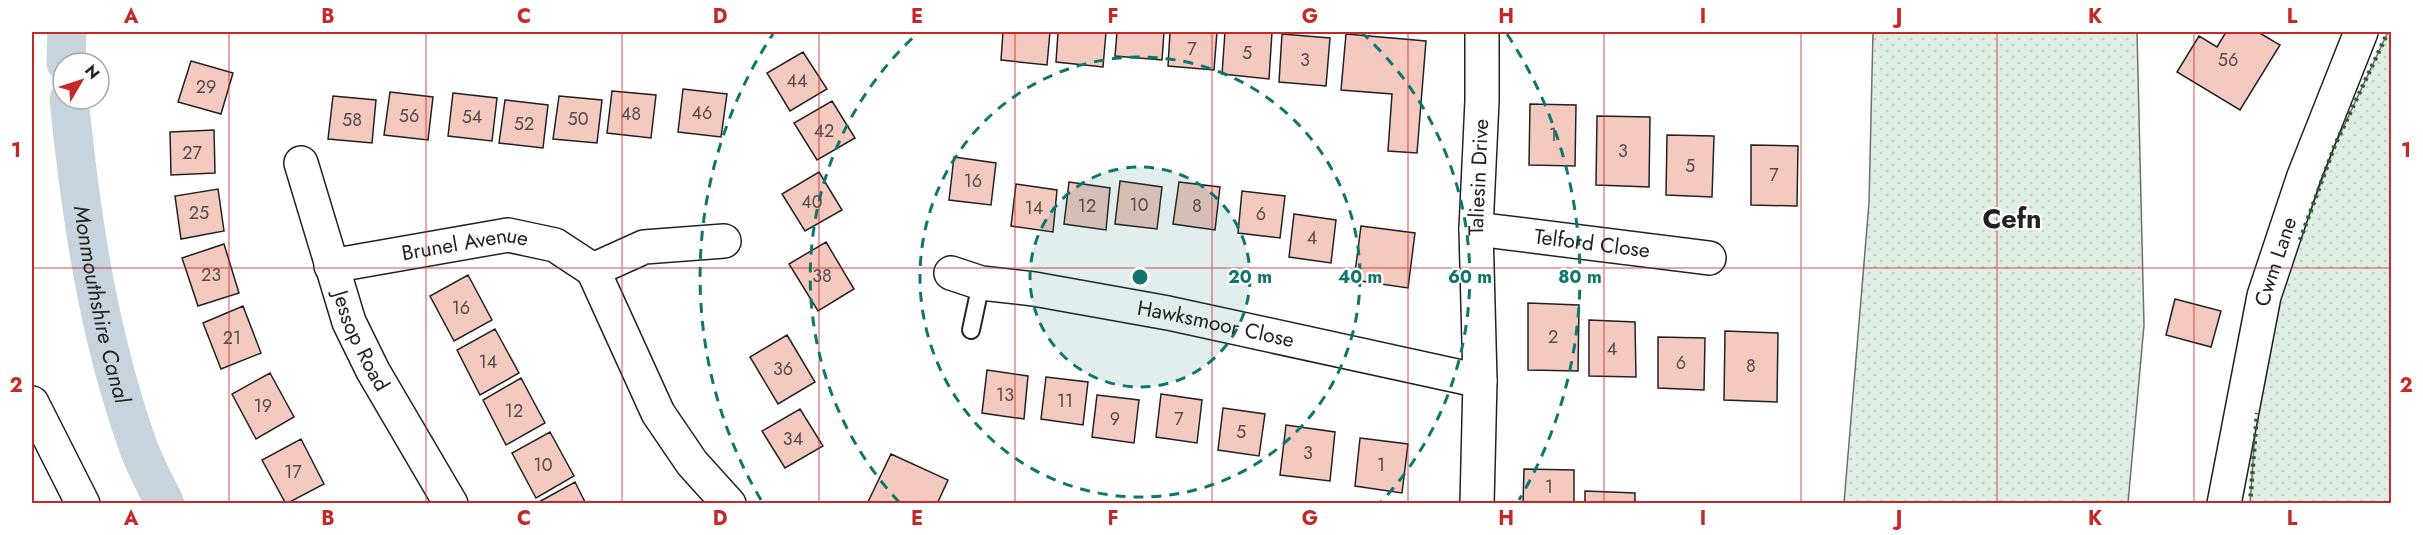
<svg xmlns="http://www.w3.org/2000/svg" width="2423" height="535" viewBox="0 0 2423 535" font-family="Jost,sans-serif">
  <defs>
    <pattern id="grass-dots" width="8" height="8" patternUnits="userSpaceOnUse" patternTransform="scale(1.5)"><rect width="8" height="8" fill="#e0efe3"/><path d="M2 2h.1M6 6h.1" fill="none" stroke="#c0cdc2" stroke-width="1.8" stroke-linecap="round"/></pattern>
  </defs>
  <rect width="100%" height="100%" fill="#fff"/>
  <path fill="url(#grass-dots)" stroke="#6f6f6f" stroke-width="1.5" d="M1873 32H2137L2144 325 2128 503H1844L1869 203Z
    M2388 32H2391V503L2250 504 2256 418 2276 304 2335 145Z"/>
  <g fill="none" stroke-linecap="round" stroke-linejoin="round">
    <g stroke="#c7d3dd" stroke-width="39">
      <path d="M66 63 67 32"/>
      <path id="s1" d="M69 99C81 217 98 334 138 446 145 466 156 485 165 504"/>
    </g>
  </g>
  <path fill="#f3c9c0" stroke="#222" stroke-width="1.5" d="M1003 32H1050L1047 65 1001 60Z
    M1058 32H1106L1103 67 1056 62Z
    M1117 32H1164L1162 60 1115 56Z
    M1170 32H1217L1214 70 1168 66Z
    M1225 32H1272L1269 79 1222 74Z
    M2226 32H2258L2280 45 2240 110 2177 72 2199 36 2217 47Z
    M1282 34 1330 38 1326 86 1279 82Z
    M1346 34 1426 41 1417 153 1388 151 1392 94 1341 90Z
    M803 52 827 89 790 111 767 73Z
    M191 61 233 73 221 114 178 102Z
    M683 89 727 94 721 137 678 132Z
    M612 91 656 95 651 138 607 133Z
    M390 92 433 97 428 140 384 135Z
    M453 93 497 98 492 141 448 136Z
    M333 96 376 100 372 143 328 139Z
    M559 96 602 100 597 143 553 139Z
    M505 100 548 105 543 148 499 143Z
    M832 101 855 138 817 160 794 123Z
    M1530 104 1576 105 1575 166 1529 165Z
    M1597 116 1650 117 1649 187 1596 185Z
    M214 130 215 173 171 175 170 132Z
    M1667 135 1714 136 1712 197 1666 195Z
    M1751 145 1798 146 1797 206 1751 205Z
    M954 157 996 163 991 205 949 200Z
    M819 172 842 210 805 231 782 194Z
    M1120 181 1162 187 1157 229 1115 224Z
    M1069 182 1110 188 1106 230 1064 224Z
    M1179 182 1220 187 1215 230 1173 224Z
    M1016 184 1057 190 1053 232 1011 226Z
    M218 189 224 231 181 239 175 196Z
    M1242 191 1285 196 1280 238 1238 233Z
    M1294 214 1336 220 1331 263 1289 257Z
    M1361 226 1415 233 1408 288 1354 280Z
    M826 242 854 289 818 311 789 264Z
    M224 244 239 293 198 306 182 258Z
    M468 275 492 320 454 341 430 296Z
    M2175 299 2221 311 2211 347 2166 335Z
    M1528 303 1579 305 1578 371 1528 370Z
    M243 306 261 353 221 369 203 323Z
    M1589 320 1635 322 1636 377 1589 376Z
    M495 329 519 373 480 395 457 350Z
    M1725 331 1778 333 1777 402 1724 400Z
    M787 335 815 382 778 404 750 357Z
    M1658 337 1705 338 1704 390 1658 388Z
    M987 370 1028 376 1024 419 982 413Z
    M270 373 294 417 256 439 232 394Z
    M1046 377 1088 382 1083 425 1041 419Z
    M521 378 545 423 506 445 483 400Z
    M1161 394 1202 400 1197 443 1156 437Z
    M1097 395 1139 400 1134 443 1092 437Z
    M1223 408 1265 414 1259 456 1218 450Z
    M800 409 823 446 785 468 762 431Z
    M1286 425 1335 432 1330 481 1280 475Z
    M550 432 574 476 536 498 512 453Z
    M1360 438 1408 444 1402 493 1355 486Z
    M301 439 324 484 286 504 262 460Z
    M891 454 948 480 937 504H867Z
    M1524 469 1574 470V504H1523Z
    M575 482 586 504H537V503Z
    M1585 491 1635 493V504H1585Z"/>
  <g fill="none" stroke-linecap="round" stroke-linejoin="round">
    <defs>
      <path id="service" d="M971 330 981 283"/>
      <g id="minor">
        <path id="s2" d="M301 163 349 322 373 371 451 504"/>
        <path id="s3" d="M1476 229 1709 258"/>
        <path id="s4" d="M331 266 508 235 555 245 593 270 644 247 724 241"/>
        <path d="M593 270 658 413 692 463 729 504"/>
        <path id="s5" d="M951 273 981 283 1034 289 1168 313 1480 381"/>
        <path id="s6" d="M1477 504 1480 381 1476 229 1482 101V32"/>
      </g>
      <g id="tertiary">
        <path id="s7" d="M2224 504 2264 296 2304 176 2361 32"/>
      </g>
      <path id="secondary" d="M32 403 83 504"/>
    </defs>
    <use href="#service" stroke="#222" stroke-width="20"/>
    <use href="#minor" stroke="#222" stroke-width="36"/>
    <use href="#tertiary" stroke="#222" stroke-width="36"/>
    <use href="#secondary" stroke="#222" stroke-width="36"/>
    <use href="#service" stroke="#fff" stroke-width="16"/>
    <use href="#minor" stroke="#fff" stroke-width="33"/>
    <use href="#tertiary" stroke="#fff" stroke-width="33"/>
    <use href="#secondary" stroke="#fff" stroke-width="33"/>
    <path stroke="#2f5e38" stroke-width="4.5" stroke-dasharray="3 4.5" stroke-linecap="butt" d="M2300 240 2335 145 2388 32
      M2250 504 2257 413"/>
  </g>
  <path fill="none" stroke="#c62828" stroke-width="1.5" stroke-opacity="0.55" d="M229 32V504M426 32V504M622 32V504M819 32V504M1015 32V504M1212 32V504M1408 32V504M1604 32V504M1801 32V504M1997 32V504M2194 32V504M32 268H2392"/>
  <circle cx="1140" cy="277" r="110" fill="#0f766e" fill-opacity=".12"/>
  <g fill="none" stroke="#0f766e" stroke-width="3" stroke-dasharray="10 8">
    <circle cx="1140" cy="277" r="110"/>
    <circle cx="1140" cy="277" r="220"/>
    <path d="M899 502A330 330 0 0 1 919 32M1361 32A330 330 0 0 1 1381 502"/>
    <path d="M761 500A440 440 0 0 1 773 34M1507 34A440 440 0 0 1 1519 500"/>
  </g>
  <g text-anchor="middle" stroke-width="4.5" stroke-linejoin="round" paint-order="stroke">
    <g font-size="18" fill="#564c4a">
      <text x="1192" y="55">7</text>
      <text x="1247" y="59">5</text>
      <text x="1305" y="66">3</text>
      <text x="2228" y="66">56</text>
      <text x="797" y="87">44</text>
      <text x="206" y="93">29</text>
      <text x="702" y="119">46</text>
      <text x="631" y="120">48</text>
      <text x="409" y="122">56</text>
      <text x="472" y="123">54</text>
      <text x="578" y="125">50</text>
      <text x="352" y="126">58</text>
      <text x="524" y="130">52</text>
      <text x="824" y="137">42</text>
      <text x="1553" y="141">1</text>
      <text x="1623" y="157">3</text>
      <text x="192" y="159">27</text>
      <text x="1690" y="172">5</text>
      <text x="1774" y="181">7</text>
      <text x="973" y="187">16</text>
      <text x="812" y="208">40</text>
      <text x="1139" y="211">10</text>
      <text x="1087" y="212">12</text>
      <text x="1197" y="212">8</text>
      <text x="1034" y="214">14</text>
      <text x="199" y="219">25</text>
      <text x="1261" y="220">6</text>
      <text x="1312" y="244">4</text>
      <text x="211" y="281">23</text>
      <text x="822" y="282">38</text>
      <text x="461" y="314">16</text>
      <text x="1553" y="343">2</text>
      <text x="232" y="344">21</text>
      <text x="1612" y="355">4</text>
      <text x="488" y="368">14</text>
      <text x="1681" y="369">6</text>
      <text x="1751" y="372">8</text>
      <text x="783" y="375">36</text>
      <text x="1005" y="401">13</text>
      <text x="1065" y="407">11</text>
      <text x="263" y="412">19</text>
      <text x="514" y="417">12</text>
      <text x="1115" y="425">9</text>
      <text x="1179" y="425">7</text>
      <text x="1241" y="438">5</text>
      <text x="793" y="445">34</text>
      <text x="1308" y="459">3</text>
      <text x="543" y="471">10</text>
      <text x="1381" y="471">1</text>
      <text x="293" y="478">17</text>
      <text x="1549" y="493">1</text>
    </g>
    <g font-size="21" fill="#222" stroke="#fff">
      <text dy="7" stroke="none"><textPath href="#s6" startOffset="327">Taliesin Drive</textPath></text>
      <text dy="7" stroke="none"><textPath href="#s3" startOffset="117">Telford Close</textPath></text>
      <text dy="7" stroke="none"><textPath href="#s4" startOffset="136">Brunel Avenue</textPath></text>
      <text dy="7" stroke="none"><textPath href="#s7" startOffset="248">Cwm Lane</textPath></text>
      <text dy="7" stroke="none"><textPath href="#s5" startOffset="270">Hawksmoor Close</textPath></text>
      <text dy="7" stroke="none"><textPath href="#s2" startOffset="188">Jessop Road</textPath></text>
    </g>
    <g font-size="22" font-style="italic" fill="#222" stroke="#fff">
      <text dy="8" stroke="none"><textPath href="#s1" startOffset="208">Monmouthshire Canal</textPath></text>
    </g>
    <g font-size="27" font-weight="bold" fill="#222" stroke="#fff">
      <text x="2012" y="228">Cefn</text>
    </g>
  </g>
  <circle cx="1140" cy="277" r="9" fill="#0f766e" stroke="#fff" stroke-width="3"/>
  <g font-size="18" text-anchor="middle" font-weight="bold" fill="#0f766e" stroke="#fff" stroke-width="4.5" stroke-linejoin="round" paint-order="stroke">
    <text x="1250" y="283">20 m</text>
    <text x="1360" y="283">40 m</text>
    <text x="1470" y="283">60 m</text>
    <text x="1580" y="283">80 m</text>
  </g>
  <rect width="2423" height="535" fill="none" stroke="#ffffff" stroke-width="66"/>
  <g transform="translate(81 81) rotate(51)"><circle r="28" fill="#ffffff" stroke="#a7a7a7" stroke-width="1.5"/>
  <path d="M0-4.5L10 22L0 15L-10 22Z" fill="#c62828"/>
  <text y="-9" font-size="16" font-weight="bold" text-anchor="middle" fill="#222222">N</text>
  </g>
  <rect x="33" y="33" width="2357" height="469" fill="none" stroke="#c62828" stroke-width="2"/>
  <g font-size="20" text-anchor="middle" font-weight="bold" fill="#c62828">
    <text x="131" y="23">A</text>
    <text x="328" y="23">B</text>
    <text x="524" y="23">C</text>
    <text x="720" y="23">D</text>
    <text x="917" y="23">E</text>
    <text x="1113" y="23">F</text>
    <text x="1310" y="23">G</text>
    <text x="1506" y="23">H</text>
    <text x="1703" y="23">I</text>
    <text x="1899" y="23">J</text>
    <text x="2095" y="23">K</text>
    <text x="2292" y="23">L</text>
    <text x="16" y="157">1</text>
    <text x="2406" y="157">1</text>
    <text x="16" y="392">2</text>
    <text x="2406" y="392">2</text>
    <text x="131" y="525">A</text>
    <text x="328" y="525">B</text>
    <text x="524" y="525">C</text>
    <text x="720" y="525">D</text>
    <text x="917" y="525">E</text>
    <text x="1113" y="525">F</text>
    <text x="1310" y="525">G</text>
    <text x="1506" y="525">H</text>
    <text x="1703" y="525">I</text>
    <text x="1899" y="525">J</text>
    <text x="2095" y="525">K</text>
    <text x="2292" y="525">L</text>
  </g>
</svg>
